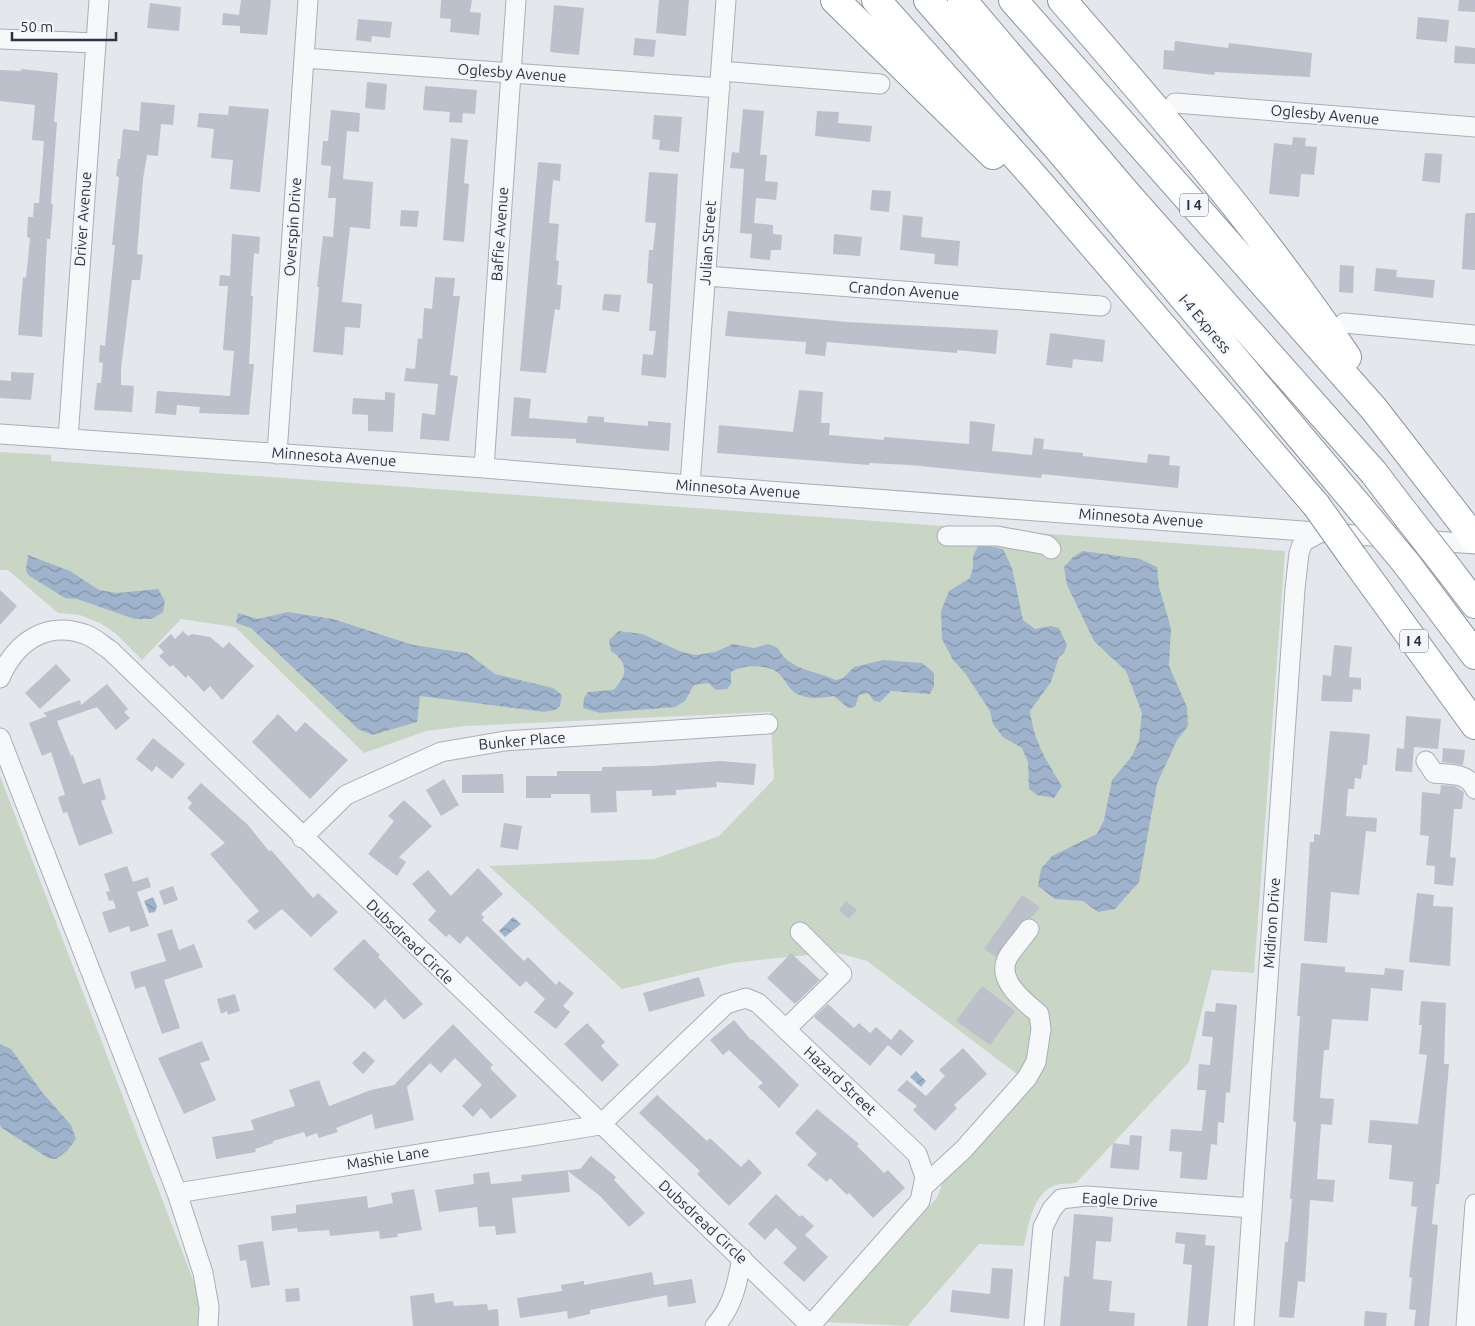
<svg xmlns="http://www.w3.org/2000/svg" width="1475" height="1326" viewBox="0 0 1475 1326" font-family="Ubuntu,sans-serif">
  <defs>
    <pattern id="water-waves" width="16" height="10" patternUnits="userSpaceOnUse" patternTransform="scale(1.25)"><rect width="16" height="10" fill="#9fb4cc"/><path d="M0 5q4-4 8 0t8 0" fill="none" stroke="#8293a7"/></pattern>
  </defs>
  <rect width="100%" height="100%" fill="#e4e7ec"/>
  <path fill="#c9d6c5" d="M0 452 51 455V461L1285 551 1254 973 1212 970 1189 1062 1076 1183C1070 1184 1062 1183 1056 1185 1033 1192 1028 1226 1024 1246L979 1244 908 1326 826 1322 936 1199C943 1186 944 1178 939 1164L1017 1074 867 961 835 952 731 963 622 989 489 866 654 859 719 836 774 779 770 712 466 726 426 731 364 753 235 627 181 619 142 660 115 633 100 623 80 615 58 613 8 570H0Z
    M0 776 200 1298 198 1326H0Z"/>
  <path fill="url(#water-waves)" d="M979 544 1003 549 1012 568 1023 620 1035 629 1050 626 1059 628 1067 645 1064 653 1059 657 1051 682 1030 711C1034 742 1046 760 1062 786L1054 798 1037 795 1029 789 1028 762 1022 748 1003 737 993 724 990 711 965 673 953 660 942 639 941 611 949 591 970 578 973 568V556Z
    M1083 551 1140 559 1157 567 1159 587 1171 628 1169 666 1187 707 1188 726 1177 740 1157 784 1139 882 1115 909 1098 912 1083 901 1055 899 1038 886 1041 869 1052 856 1097 834 1104 820 1112 780 1132 756 1139 740 1142 713 1126 671 1094 641 1067 585 1064 567 1073 557Z
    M28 555 70 571 99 590 117 593 158 589 165 601 163 612 152 619H135L77 599 65 598 28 575 26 570Z
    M288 612 333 619 413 645 467 653 495 674 553 688 562 695 560 706 555 710 544 712 420 696 417 722 372 735 358 729 251 628 236 623 238 613 258 619Z
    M619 631 642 634 682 652 696 655 715 652 733 644 754 648 768 644 778 648C788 670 817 671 836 680L843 678 854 667 883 660 922 663 934 673V686L930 694 891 691 880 702 874 701 868 693 859 695 855 707 848 708 834 696C821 698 808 700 795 693 788 688 784 677 777 672 765 664 742 665 731 672V684L727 689 716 690 708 683 694 685 685 701 675 707 600 713 583 708 584 698 588 692 613 690C628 676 629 663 611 651L609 640Z
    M153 897 157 906 155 912 149 913 144 901Z
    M513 917 521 924 505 937 499 931Z
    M0 1044 11 1049 42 1092 71 1125 76 1139 67 1151 56 1159 48 1158 2 1128 0 1125Z
    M916 1071 926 1081 921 1087 910 1077Z"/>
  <path fill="#bbc0ca" d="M241 0H271L267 35 240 33V26L222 25 223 13 239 15Z
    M441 0H472L470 12 481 13 479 35 450 32 451 19 440 18Z
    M659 0H689L686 36 656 33Z
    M1459 0H1475V12L1458 11Z
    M150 3 181 7 179 31 147 28Z
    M554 5 584 8 579 55 550 52Z
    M1418 17 1449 20 1447 42 1416 39Z
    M358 19 392 22 390 38 372 36 371 42 356 40Z
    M635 38 656 40 654 57 633 55Z
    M1175 41 1228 48 1229 43 1312 53 1310 77 1215 72 1214 75 1163 69 1164 50 1174 51Z
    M1455 46 1475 48V64L1454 63Z
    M21 69 58 73 54 122H57L51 204H53L50 239H47L42 337 18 335 23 277 26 278 30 238 27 237 28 217H33L34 203H39L44 141 32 140 35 105 0 101V70L21 71Z
    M367 82 387 84 385 110 365 108Z
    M425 86 477 90 475 114 463 113 462 123 449 122 450 112 423 110Z
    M141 102 175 105 173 125 161 124 158 156 147 155 143 179 137 254 143 255 140 280H132L121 369V385L134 386 132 412 94 410 97 383H101L103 363 99 362 100 345 105 346 111 284 115 245H112L119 177 116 176 118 159H120L123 129 139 131Z
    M229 106 269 109 260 192 230 189 233 160 211 158 214 129 197 127 199 113 228 115Z
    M743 109 764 111 760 155H767L765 181 778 182 776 200 756 198 754 223 773 225V234L782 235 781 250H771L770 260 750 258 752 234 740 233 744 169 730 168 732 152 739 153Z
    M331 110 360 113 359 132 347 131 343 179 373 182 370 229 350 227 342 302 362 304 360 328 345 327 343 355 313 352 319 287H317L323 236 333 237 336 198H328L331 166 321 165 323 141H328Z
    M817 111 839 112 838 123 872 126 870 142 815 136Z
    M654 115 682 117 679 152 659 150 660 140 652 139Z
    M1293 137 1306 138 1305 146 1317 147 1314 175 1301 174 1299 197 1269 194 1274 143 1292 145Z
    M451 138 468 140 464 183 469 184 464 242 443 240Z
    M1425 153 1442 154 1440 183 1422 181Z
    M538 162 561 164 560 181 553 180 549 223 559 224 556 260 559 261 557 285H562L560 310 555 309 546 373 520 371Z
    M649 172 678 174 666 378 641 375 643 354 653 355 656 331H649L653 284 647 283 649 250H653L656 223 645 222Z
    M872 190 891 191 889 212 870 210Z
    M401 210 419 211 417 227 400 226Z
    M1467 213H1475V270L1462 269 1465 215Z
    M903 215 923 217 921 237 960 241 958 266 934 264 935 254 900 250Z
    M232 234 260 237 259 254 254 253 251 296H253L249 364H254L249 415 199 413 200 407 177 405 176 415 155 413 157 391 230 396 234 351 223 350 228 286H219L220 275 230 276Z
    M834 234 862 237 860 256 833 254Z
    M1340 265 1354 266 1353 293 1339 292Z
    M1376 268 1397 270 1396 277 1435 280 1433 298 1374 291Z
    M435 277 455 278 453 296H460L450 375 458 376 449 441 420 439 422 413 435 415 438 384 404 381 406 368 415 369 418 338 422 339 424 308 432 309Z
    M604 294 621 295 619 312 602 310Z
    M728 311 847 322 998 330 996 354 957 350V353L827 342 825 356 805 354 806 342 725 336Z
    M1050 333 1105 340 1103 362 1073 359 1072 368 1046 365Z
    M11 372 34 373 31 400 0 398V380L11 381Z
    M799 390 823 392 821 423H830L829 435 884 440V437L969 444 970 421 995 424 992 451 1032 455 1034 438 1044 439 1043 449 1083 453V456L1147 463 1148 454 1170 456 1169 465 1180 466 1178 488 1042 474 1041 478 910 465 869 463V465L717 453 719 425 793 432Z
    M385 392 395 393 393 432 368 431V415L352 414 353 398 385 400Z
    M514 397 531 399 529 418 587 423 588 416 604 417V422L648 426V421L671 423 669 451 576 443V439L511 436Z
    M0 590 17 606 0 625Z
    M183 631 188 636 192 634 210 637 223 648 229 642 254 666 222 700 210 686 204 692 188 675 186 678 173 665 170 667 159 656 164 652 158 646 171 634 175 639Z
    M1334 645 1352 647 1349 677 1361 678V690L1353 689 1352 702 1321 701 1323 675 1331 676Z
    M56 664 71 680 40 709 25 693Z
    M107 684 128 709 124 712 130 718 116 730 97 707 57 721 71 756 73 755 83 784 100 778 106 799 101 801 113 833 79 846 67 812 63 813 58 797 65 795 51 752 42 756 29 723 47 716 43 713 80 700 81 705Z
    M278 714 296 732 305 722 348 760 310 799 252 742Z
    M1406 716 1441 719 1438 749 1414 747 1412 772 1395 771 1397 748 1404 749Z
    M1330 731 1370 734 1367 765H1363L1361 779 1355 778 1354 789H1348L1346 816 1377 818 1376 832 1366 831 1359 895 1331 892 1327 943 1304 941 1310 842H1314V834L1320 835Z
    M153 738 185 764 172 779 156 766 152 772 136 759Z
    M1443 748 1465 750 1463 765 1442 762Z
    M720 761 756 764 754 785 716 782 717 787 676 790V795L652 796V790L616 791 617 812 591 813 590 794H551V798H526V776H557V771H602V767L651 766Z
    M503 774 504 793H462V775Z
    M444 779 459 805 441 816 426 790Z
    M201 783 248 825 269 851 271 850 313 898 318 893 338 912 311 937 282 909 255 930 247 921 259 911 210 854 225 843 188 808 192 803 187 798Z
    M1441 785 1455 786 1464 792 1462 809H1454L1450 857 1456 858 1453 886 1434 884 1435 866 1426 865 1429 836 1420 835 1422 792 1440 794Z
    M404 800 432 826 399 857 406 862 397 876 368 854 394 821 388 816Z
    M504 823 522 826 518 850 500 847Z
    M127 866 133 882 148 877 151 887 137 892 149 926 131 932 129 926 109 933 102 912 116 908 113 900 109 901 106 892 110 891 104 874Z
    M478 868 503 894 481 914 484 917 482 920 524 961 528 957 556 985 559 981 574 993 563 1006 570 1012 556 1029 534 1012 545 999 526 981 520 987 467 936 460 944 449 934 446 937 428 920 436 911 412 884 428 870 451 896Z
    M173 886 178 900 164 905 159 891Z
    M1417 893 1434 895 1433 906 1453 907 1450 966 1409 962Z
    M1022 895 1040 907 1031 918 1025 919 1020 923 996 957 984 949Z
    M846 901 857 910 849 919 839 910Z
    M172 929 179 950 194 944 203 967 164 980 180 1028 162 1034 145 986 135 989 130 972 166 961 157 934Z
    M364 939 380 955 378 957 423 1004 404 1020 385 999 375 1009 333 969Z
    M791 953 820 980 795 1004 767 978Z
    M1301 963 1345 967V972L1384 975 1385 968 1404 970 1402 991 1371 988 1368 1021 1332 1019 1329 1050H1324L1320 1098 1334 1099 1332 1125 1321 1124 1317 1179 1335 1180 1333 1202 1310 1200 1305 1282 1298 1281 1294 1318 1279 1317 1285 1242H1288L1292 1199H1290L1296 1122 1293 1121 1300 1016H1297Z
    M699 977 705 996 649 1012 643 993Z
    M982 986 1015 1011 990 1045 956 1021Z
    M235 994 240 1011 228 1015 227 1011 221 1014 217 999Z
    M1421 1001 1446 1003 1444 1064H1449L1439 1184H1436L1432 1224 1438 1225 1429 1326H1414L1416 1310 1409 1309 1412 1278 1409 1277 1417 1207 1411 1206 1413 1182 1389 1179 1392 1145 1368 1143 1370 1120 1418 1124 1427 1055 1419 1054 1422 1025H1419Z
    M1216 1003 1237 1005 1230 1093 1226 1092 1224 1123 1218 1122 1217 1145 1211 1144 1207 1180 1180 1178 1182 1152 1169 1151 1171 1129 1202 1131 1206 1090H1197L1199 1064 1210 1065 1213 1037 1202 1036 1205 1011 1215 1012Z
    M828 1004 854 1028 859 1023 870 1033 876 1027 891 1040 900 1029 914 1041 901 1056 888 1045 870 1066 814 1017Z
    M734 1020 751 1040 752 1039 799 1085 779 1108 758 1087 763 1083 729 1050 723 1055 710 1040Z
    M587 1023 605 1042 601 1046 619 1065 602 1082 564 1044Z
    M453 1024 493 1065 490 1068 517 1096 491 1119 481 1108 473 1117 462 1106 482 1085 455 1058 441 1073 430 1063 407 1087 414 1120 375 1129 372 1114 336 1128 338 1132 319 1138 317 1133 306 1137 304 1132 273 1141V1143L255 1149 256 1152 216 1159 212 1137 254 1130 251 1120 295 1106 289 1090 319 1080 329 1106 371 1090 394 1085Z
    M202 1041 210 1060 200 1063 216 1100 184 1114 158 1058Z
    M963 1048 987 1074 954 1105 957 1108 935 1131 913 1110 917 1106 897 1090 907 1080 926 1096 945 1076 939 1070Z
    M364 1051 375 1061 363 1074 352 1063Z
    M657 1095 707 1141 710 1138 741 1167 749 1159 762 1173 729 1206 697 1174 700 1171 639 1113Z
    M817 1109 859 1144 857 1146 884 1173 888 1170 905 1188 873 1218 849 1193 847 1195 830 1178 827 1182 807 1165 817 1154 795 1133Z
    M1130 1135 1142 1136 1139 1170 1110 1168 1113 1143 1129 1145Z
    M591 1156 616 1177 614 1180 645 1213 629 1227 600 1196 568 1171 570 1192 512 1198 516 1233 496 1235 495 1226 479 1227 477 1207 439 1212 435 1190 474 1184 473 1174 489 1172 491 1184 522 1181 521 1175 580 1169Z
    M414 1189 422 1230 397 1234 398 1237 380 1239 379 1231 330 1236 329 1230 298 1232 297 1228 272 1231 271 1216 296 1213V1205L367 1196 368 1208 393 1203 391 1193Z
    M776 1194 800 1217 802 1215 814 1226 805 1235 828 1257 804 1282 783 1263 797 1248 776 1228 765 1240 748 1224Z
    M1074 1214 1113 1217 1111 1242 1096 1241 1093 1279 1112 1281 1109 1311 1135 1313 1134 1326H1060L1064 1276 1069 1277Z
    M1176 1232 1206 1235 1205 1245 1215 1246 1208 1326H1187L1192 1265 1183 1264 1185 1244 1175 1243Z
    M263 1241 270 1285 251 1288 246 1260 240 1261 238 1245Z
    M992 1268 1013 1269 1009 1319 950 1312 952 1290 990 1294Z
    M652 1272 654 1285 692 1279 696 1303 668 1307 667 1295 590 1310V1314L568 1319 567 1311 520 1318 517 1298 562 1291 561 1285 584 1281V1285Z
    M299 1288 300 1301 286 1302 285 1289Z
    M434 1293 435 1303 453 1301 454 1306 487 1304 488 1310 498 1309 499 1326H413L410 1296Z
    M1365 1311 1387 1313 1386 1326H1364Z"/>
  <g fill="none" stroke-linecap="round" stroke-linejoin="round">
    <defs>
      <path id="minor" d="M0 39 96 43
        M304 58 720 88
        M721 71 880 84
        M1175 103 1475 127
        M706 276 1101 306
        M1344 323 1475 335
        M0 434 484 468 690 485 1475 544
        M68 439 99 0
        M277 454 308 0
        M484 468 516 0
        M690 485 726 0
        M947 536H997L1047 545 1051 549
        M0 678C16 641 47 620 87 635 95 638 103 646 110 650L811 1326
        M0 738 177 1193 203 1273 209 1307 208 1326
        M1426 761 1434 773C1449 775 1468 772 1475 789
        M302 838 346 795 441 752 505 741 768 724
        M786 1029 842 974 800 932
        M923 1187 964 1149 1027 1078 1036 1062 1041 1029 1039 1014C1025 1002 995 980 1008 957 1014 947 1023 938 1029 929
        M177 1193 600 1125 726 1004 746 998 758 1003 917 1154 925 1177 920 1201 810 1326
        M715 1326C733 1306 737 1284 742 1258
        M1034 1326 1043 1227 1052 1209 1061 1199 1086 1196 1252 1208
        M1244 1326 1295 589 1299 553 1303 542 1321 532
        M1466 1326 1475 1204"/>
      <path id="highway" d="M835 0 993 155
        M876 0 1036 179 1316 505
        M928 0 1056 146 1360 508
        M962 0 1127 194 1374 473 1406 515
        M1013 0 1374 409 1475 539
        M1062 0C1162 115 1262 231 1347 357
        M1353 557 1475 725
        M1406 563 1475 655
        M1446 566 1475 604"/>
    </defs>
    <use href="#minor" stroke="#a9aeb7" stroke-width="21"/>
    <use href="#highway" stroke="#8b94a3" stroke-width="30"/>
    <use href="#minor" stroke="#f7f8fa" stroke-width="19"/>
    <use href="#highway" stroke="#fff" stroke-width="28"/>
    <defs>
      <path id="highway-bridge" d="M1316 505 1353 557
        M1360 508 1406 563
        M1406 515 1446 566"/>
    </defs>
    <use href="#highway-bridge" stroke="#8b94a3" stroke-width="30" stroke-linecap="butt"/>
    <use href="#highway-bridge" stroke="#fff" stroke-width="28"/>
  </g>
  <g text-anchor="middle" stroke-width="4.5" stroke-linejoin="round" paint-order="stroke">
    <g fill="#f4f6f9" stroke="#676e7b" stroke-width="1">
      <rect x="1180" y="193.5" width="28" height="23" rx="4"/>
      <rect x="1400" y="629.5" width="28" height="23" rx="4"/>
    </g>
    <g font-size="14" font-weight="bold" fill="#2b3445">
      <text x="1194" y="210">I 4</text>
      <text x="1414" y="646">I 4</text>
    </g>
    <g font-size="15" fill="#2b3445" stroke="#f4f6f9">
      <text transform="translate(512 73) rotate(4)" y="5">Oglesby Avenue</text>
      <text transform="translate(1325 115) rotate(5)" y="5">Oglesby Avenue</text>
      <text transform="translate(83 219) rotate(-86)" y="5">Driver Avenue</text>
      <text transform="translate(293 227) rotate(-86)" y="5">Overspin Drive</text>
      <text transform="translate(500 234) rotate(-86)" y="5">Baffie Avenue</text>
      <text transform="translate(708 243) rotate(-86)" y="5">Julian Street</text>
      <text transform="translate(904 291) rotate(4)" y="5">Crandon Avenue</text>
      <text transform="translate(1205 324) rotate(50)" y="5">I-4 Express</text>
      <text transform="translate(334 457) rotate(4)" y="5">Minnesota Avenue</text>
      <text transform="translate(738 489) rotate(4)" y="5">Minnesota Avenue</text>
      <text transform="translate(1141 518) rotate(4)" y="5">Minnesota Avenue</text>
      <text transform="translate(522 741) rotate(-5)" y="5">Bunker Place</text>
      <text transform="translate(1272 923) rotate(-86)" y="5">Midiron Drive</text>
      <text transform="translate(410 942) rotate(44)" y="5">Dubsdread Circle</text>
      <text transform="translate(840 1081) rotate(43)" y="5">Hazard Street</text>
      <text transform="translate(388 1158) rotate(-9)" y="5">Mashie Lane</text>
      <text transform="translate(1120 1200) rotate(3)" y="5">Eagle Drive</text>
      <text transform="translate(703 1222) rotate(43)" y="5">Dubsdread Circle</text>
    </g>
  </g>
  <path d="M12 32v8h104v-8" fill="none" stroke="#2b3445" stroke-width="2.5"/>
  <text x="20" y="32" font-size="15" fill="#2b3445" stroke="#f4f6f9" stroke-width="4" paint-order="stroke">50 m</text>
</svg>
